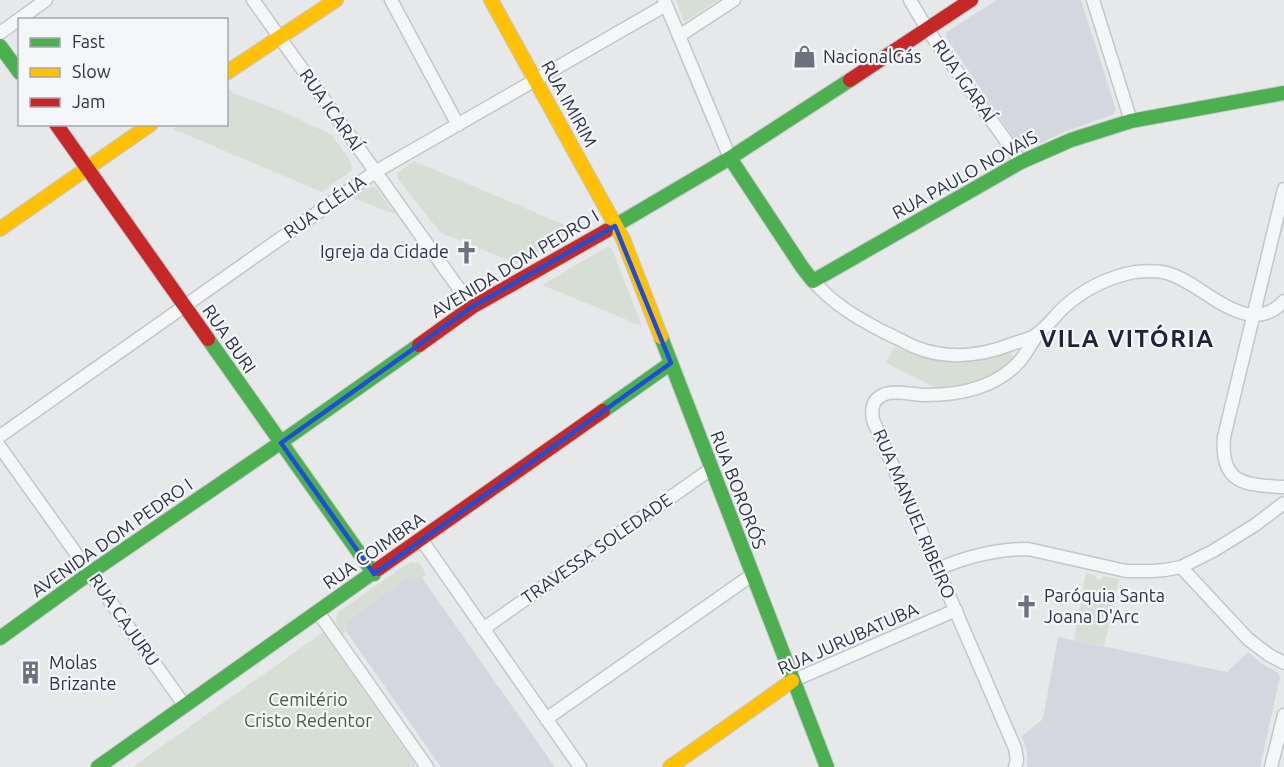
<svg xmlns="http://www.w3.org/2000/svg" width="1284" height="767" viewBox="0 0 1284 767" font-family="Ubuntu,sans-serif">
  <rect width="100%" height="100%" fill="#e6e8ea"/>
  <path fill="#d4d7dd" d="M997 0H1081L1116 110 1114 114 1064 132 1026 150 1021 149 946 37 947 32Z
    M410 576 422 578 555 767H441L346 631 348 620Z
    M1058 637 1227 672 1248 652 1262 664 1277 672 1280 677 1260 767H1027V752L1022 736 1043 719Z"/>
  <path fill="#d6ded6" d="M676 0H716L717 1 684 22Z
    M230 89 233 93 279 110 332 135 350 160 352 170 322 192 173 129 179 125 226 124 227 91Z
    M414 161 574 229 518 264 441 233 398 179 397 173Z
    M372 187 376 188 395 214 353 198 367 188Z
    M607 247 612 249 642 326 542 285Z
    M894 347C919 357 944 365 971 362 984 361 996 356 1007 352L1011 353 1013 356C1010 373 954 392 938 388 934 388 929 384 925 382 912 376 899 370 886 363Z
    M413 562 420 564 426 574 422 578 410 576 349 619 346 631 342 634C337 626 334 620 338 612L407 564Z
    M1086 573 1095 575 1097 579 1101 580 1104 576 1119 579 1104 646 1074 640Z
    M323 632 417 767H133Z"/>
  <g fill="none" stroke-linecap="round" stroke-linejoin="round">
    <defs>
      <path id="street" d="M253 0 472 307
        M391 0 458 125
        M664 0 730 158
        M910 0 927 29 1021 162
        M1093 0 1131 121
        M0 33 46 0
        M679 36 734 0
        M1284 189 1224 437C1220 484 1245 485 1284 487
        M813 281C835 305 854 316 882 331 893 336 904 342 915 347 947 360 981 356 1012 344 1020 341 1031 339 1037 334 1047 327 1055 316 1063 308 1084 289 1108 277 1135 272 1145 271 1157 270 1167 273 1204 283 1247 341 1284 301
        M0 436 375 172 666 5
        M0 447 185 706
        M421 539 580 767
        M1181 567 1248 639 1269 655 1284 663
        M938 569C968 556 996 549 1028 549L1126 571H1152L1165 570 1181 567 1213 551 1255 525 1284 503
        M318 612 427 767
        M483 629 711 469
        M792 681 956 610
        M546 719 752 575
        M1015 767 1017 760 1015 748 873 420C871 409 872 399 885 394 897 390 913 395 926 395 959 395 995 388 1019 362 1026 354 1031 344 1037 335
        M1271 767 1284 715"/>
      <path id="fast" d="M0 46 20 73
        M730 158 802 267 813 281 1021 162 1071 140 1131 121 1284 93
        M606 231 730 158 850 80
        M661 337 827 767
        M208 339 374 574
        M603 411 671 363
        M0 638 90 573 267 452 419 345
        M98 767 378 569"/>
      <path id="slow" d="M491 0 623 239 661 337
        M226 73 336 0
        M0 229 151 124
        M670 767 792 681"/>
      <path id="jam" d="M850 80 971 0
        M56 124 208 339
        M419 345 472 307 606 231
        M378 569 603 411"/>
    </defs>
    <use href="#street" stroke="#c4c6c8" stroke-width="15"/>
    <use href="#fast" stroke="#c4c6c8" stroke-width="16"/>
    <use href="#slow" stroke="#c4c6c8" stroke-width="16"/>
    <use href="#jam" stroke="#c4c6c8" stroke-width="16"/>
    <use href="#street" stroke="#f5f6f7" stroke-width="12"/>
    <use href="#fast" stroke="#4caf50" stroke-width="14"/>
    <use href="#slow" stroke="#ffc107" stroke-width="14"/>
    <use href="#jam" stroke="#c62828" stroke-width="14"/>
  </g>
  <path fill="none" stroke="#1d4ed8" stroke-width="4.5" stroke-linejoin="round" d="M615 226 671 363 374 574 281 443 472 307Z"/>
  <defs>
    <symbol id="shop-bare" viewBox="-9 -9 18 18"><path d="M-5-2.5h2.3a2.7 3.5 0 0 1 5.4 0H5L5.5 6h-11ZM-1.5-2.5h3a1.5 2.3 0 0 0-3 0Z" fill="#6c737f" stroke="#f4f6f9" stroke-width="2.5" paint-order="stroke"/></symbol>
    <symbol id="church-bare" viewBox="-9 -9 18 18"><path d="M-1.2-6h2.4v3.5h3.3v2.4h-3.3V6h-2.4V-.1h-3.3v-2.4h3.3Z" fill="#6c737f" stroke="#f4f6f9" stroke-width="2.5" paint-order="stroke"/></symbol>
    <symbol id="building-bare" viewBox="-9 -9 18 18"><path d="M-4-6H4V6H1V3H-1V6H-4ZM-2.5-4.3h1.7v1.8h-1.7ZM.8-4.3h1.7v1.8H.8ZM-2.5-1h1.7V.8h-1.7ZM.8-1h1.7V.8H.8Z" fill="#6c737f" stroke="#f4f6f9" stroke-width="2.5" paint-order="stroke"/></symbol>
  </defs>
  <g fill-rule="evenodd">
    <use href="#shop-bare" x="788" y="40" width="33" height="33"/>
    <use href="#church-bare" x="450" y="236" width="33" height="33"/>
    <use href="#church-bare" x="1010" y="590" width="33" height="33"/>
    <use href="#building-bare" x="14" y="656" width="33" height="33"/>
  </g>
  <g text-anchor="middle" stroke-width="4.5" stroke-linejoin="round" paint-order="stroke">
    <g font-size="18" fill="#2b3445" stroke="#f4f6f9" text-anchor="start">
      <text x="823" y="63">NacionalGás</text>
      <text x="449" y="258" text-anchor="end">Igreja da Cidade</text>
      <text x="1044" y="602">Paróquia Santa<tspan x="1044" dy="21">Joana D'Arc</tspan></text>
      <text x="49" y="669">Molas<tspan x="49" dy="21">Brizante</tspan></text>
    </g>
    <g font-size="18" fill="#2b3445" stroke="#f4f6f9">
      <text transform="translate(964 81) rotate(55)" y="6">RUA IGARAÍ</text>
      <text transform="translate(569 104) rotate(61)" y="6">RUA IMIRIM</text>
      <text transform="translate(331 110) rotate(55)" y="6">RUA ICARAÍ</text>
      <text transform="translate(965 175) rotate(-29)" y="6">RUA PAULO NOVAIS</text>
      <text transform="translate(325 207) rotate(-35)" y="6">RUA CLÉLIA</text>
      <text transform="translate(515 264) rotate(-31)" y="6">AVENIDA DOM PEDRO I</text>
      <text transform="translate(229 339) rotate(55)" y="6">RUA BURI</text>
      <text transform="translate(738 490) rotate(69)" y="6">RUA BORORÓS</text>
      <text transform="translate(914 514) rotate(67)" y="6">RUA MANUEL RIBEIRO</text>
      <text transform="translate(112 538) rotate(-35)" y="6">AVENIDA DOM PEDRO I</text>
      <text transform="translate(597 549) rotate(-35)" y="6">TRAVESSA SOLEDADE</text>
      <text transform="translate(374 551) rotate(-35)" y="6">RUA COIMBRA</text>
      <text transform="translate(124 620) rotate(55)" y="6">RUA CAJURU</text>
      <text transform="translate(848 639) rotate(-24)" y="6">RUA JURUBATUBA</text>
    </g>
    <g font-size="18" fill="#3f6138" stroke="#f4f6f9">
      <text x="308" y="706">Cemitério<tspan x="308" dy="21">Cristo Redentor</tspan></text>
    </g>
    <g font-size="24" font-weight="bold" letter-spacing="1.5" fill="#1d2536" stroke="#f4f6f9">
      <text x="1127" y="347">VILA VITÓRIA</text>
    </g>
  </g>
  <rect x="18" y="18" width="210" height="108" fill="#f4f6f9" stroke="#a4a8b1" stroke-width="1.5"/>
  <rect x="30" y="38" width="30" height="9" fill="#4caf50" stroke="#a4a8b1" stroke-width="1.5"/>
  <text x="72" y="48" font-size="18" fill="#2b3445">Fast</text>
  <rect x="30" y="68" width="30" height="9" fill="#ffc107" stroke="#a4a8b1" stroke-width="1.5"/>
  <text x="72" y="78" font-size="18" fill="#2b3445">Slow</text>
  <rect x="30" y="98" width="30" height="9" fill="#c62828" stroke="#a4a8b1" stroke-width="1.5"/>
  <text x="72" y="108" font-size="18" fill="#2b3445">Jam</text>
</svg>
